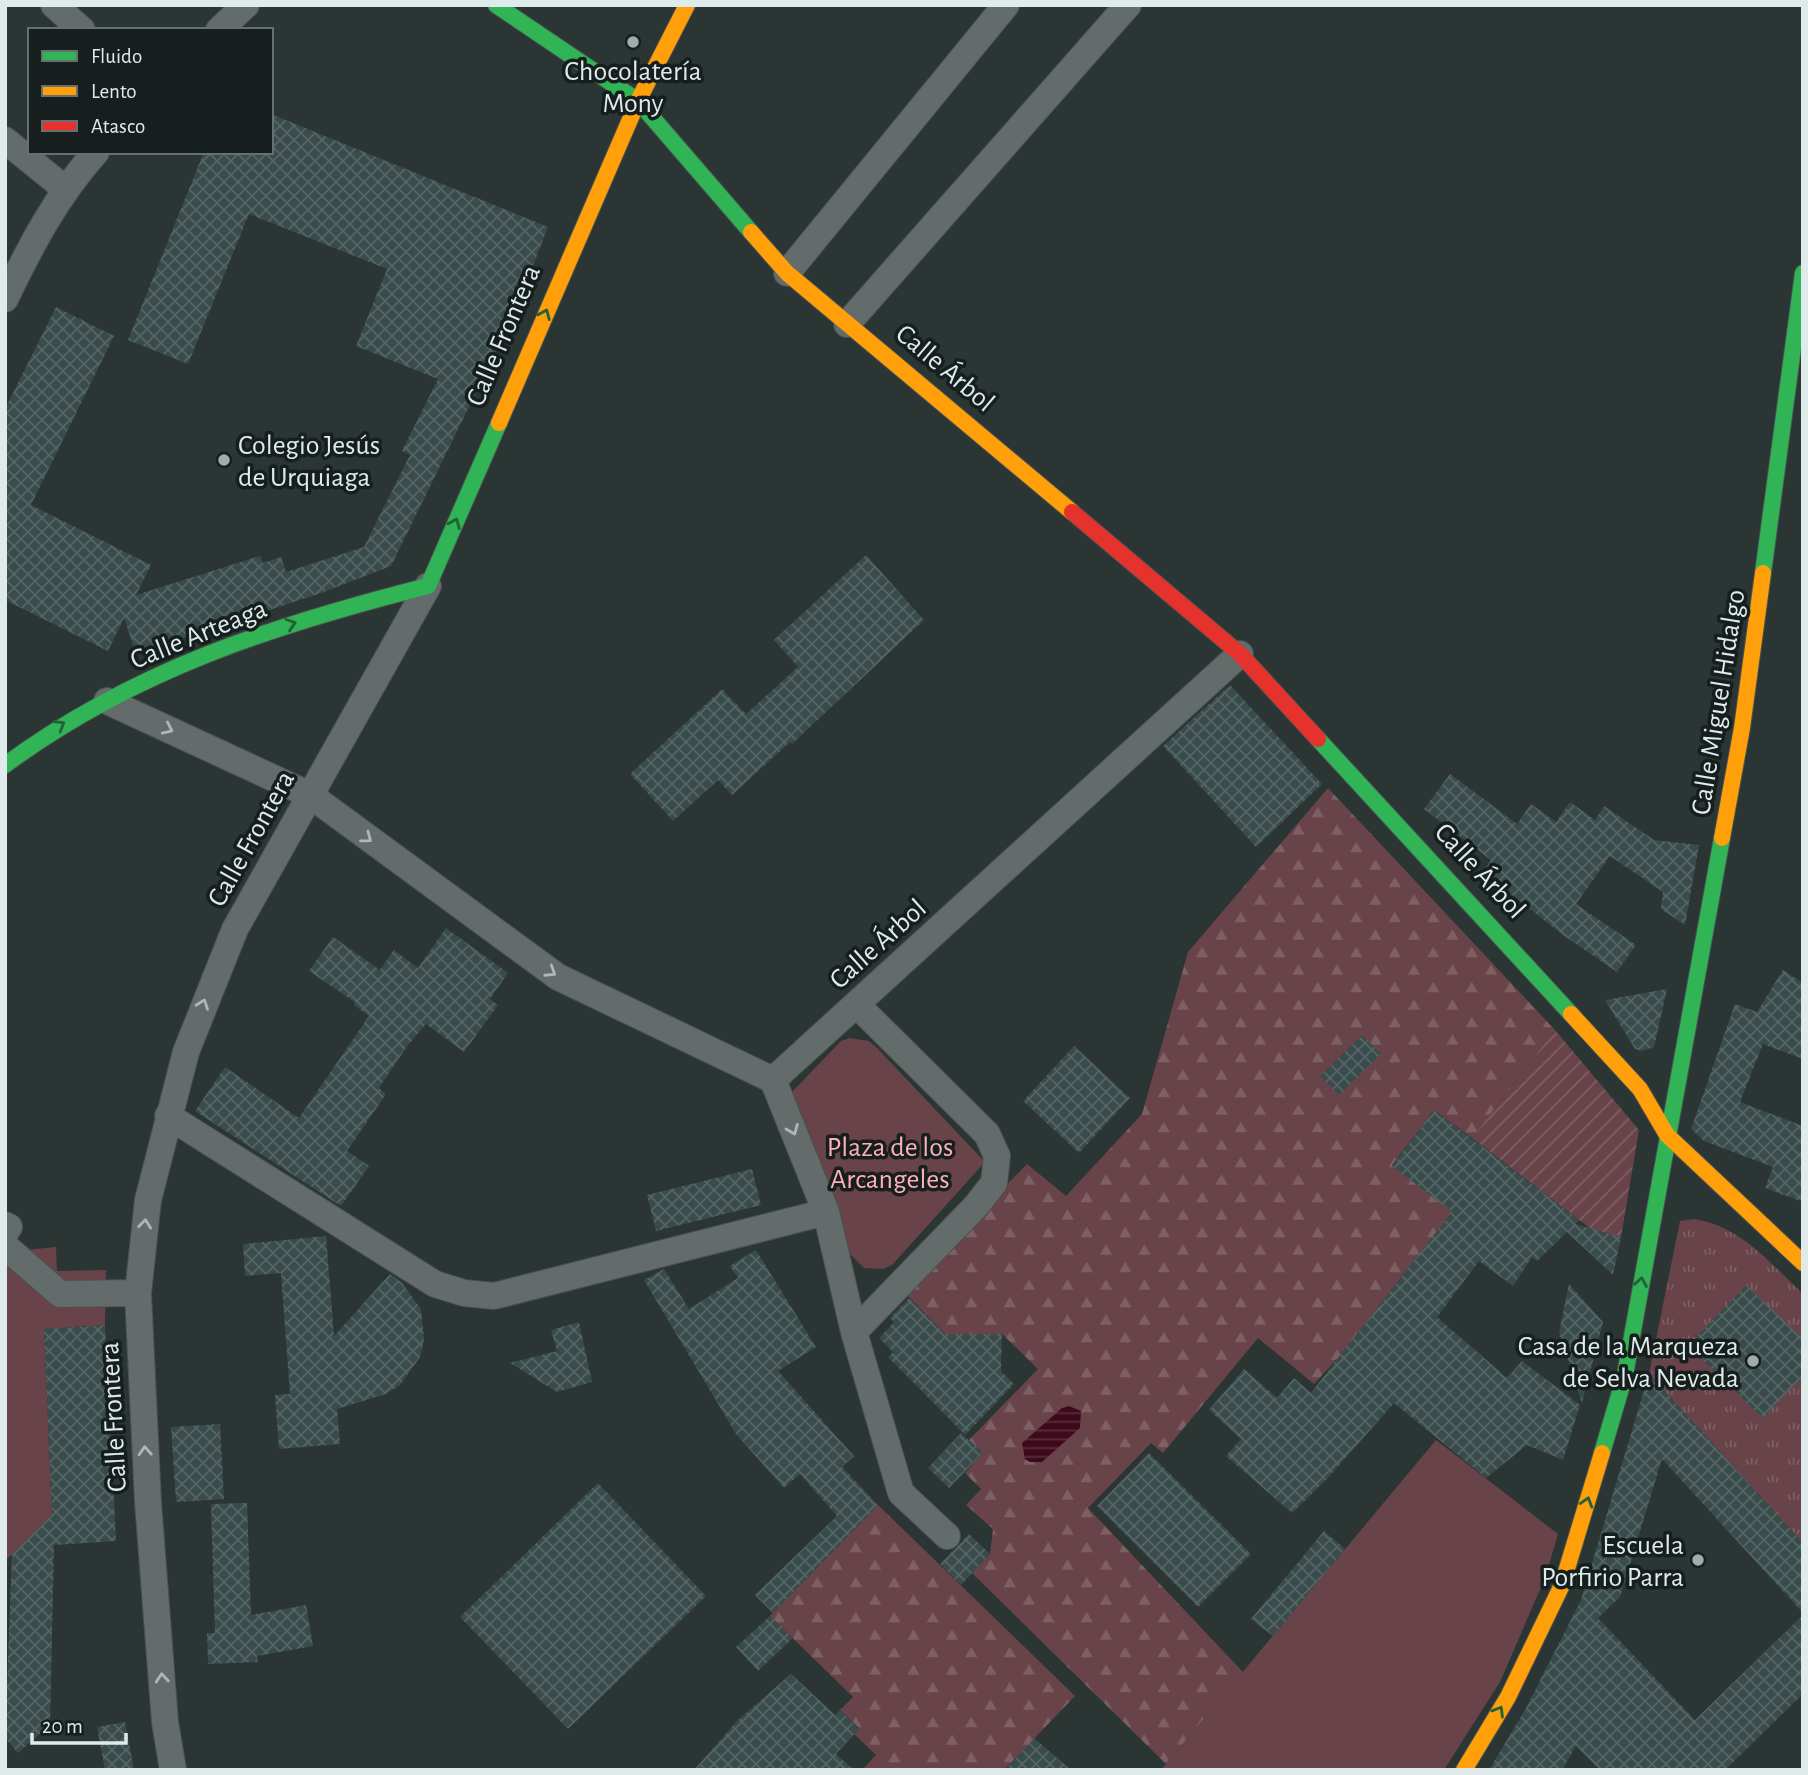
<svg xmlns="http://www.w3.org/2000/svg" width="1808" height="1775" viewBox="0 0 1808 1775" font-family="'Alegreya Sans',sans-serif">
  <defs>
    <pattern id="grass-tufts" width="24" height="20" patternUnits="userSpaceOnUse" patternTransform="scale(1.75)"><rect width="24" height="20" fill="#68444a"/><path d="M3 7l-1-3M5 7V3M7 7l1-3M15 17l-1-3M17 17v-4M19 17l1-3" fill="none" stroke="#7d5f64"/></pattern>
    <pattern id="forest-firs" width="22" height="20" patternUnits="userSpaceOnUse" patternTransform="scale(1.75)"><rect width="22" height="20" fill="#68444a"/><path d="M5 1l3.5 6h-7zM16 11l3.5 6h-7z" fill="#7d5f64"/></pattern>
    <pattern id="garden-furrows" width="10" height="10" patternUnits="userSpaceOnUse" patternTransform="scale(1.75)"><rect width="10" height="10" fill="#68444a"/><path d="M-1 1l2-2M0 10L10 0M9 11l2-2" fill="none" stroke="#7d5f64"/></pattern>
    <pattern id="water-rules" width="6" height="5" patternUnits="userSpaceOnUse" patternTransform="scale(1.75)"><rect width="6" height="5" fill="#3e091b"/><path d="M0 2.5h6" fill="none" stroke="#592d3c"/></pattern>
    <pattern id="building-cross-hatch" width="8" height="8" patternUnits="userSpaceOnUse" patternTransform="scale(1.75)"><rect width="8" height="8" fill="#394b4b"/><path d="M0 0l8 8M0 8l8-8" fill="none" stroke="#556565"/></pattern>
  </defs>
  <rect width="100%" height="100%" fill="#2a3534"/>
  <path fill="url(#grass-tufts)" d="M1694 1219C1742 1227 1769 1262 1803 1294V1543L1649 1374 1680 1221Z"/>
  <path fill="url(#forest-firs)" d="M1328 788 1555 1030 1472 1138 1434 1110 1392 1165 1452 1212 1339 1357 1314 1384 1258 1338 1163 1453 1151 1443 1088 1508 1243 1672 1166 1764 972 1573 990 1554 993 1529 966 1505 981 1489 965 1473 983 1453 969 1440 1038 1369 1002 1334 954 1343 903 1291 1027 1164 1066 1196 1142 1114 1188 952Z
    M878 1505 1075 1696 1004 1770H862L876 1755 854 1734 859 1728 840 1710 853 1697 770 1616Z"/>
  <path fill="#68444a" d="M850 1038 869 1041 877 1048 985 1162 892 1265 883 1269 864 1268 847 1251 790 1094 841 1041Z
    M56 1247 57 1271 106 1270 105 1325 44 1329 52 1515 5 1561V1252Z
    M1436 1440 1558 1534 1545 1578 1500 1682 1444 1770H1161Z"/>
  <path fill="url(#garden-furrows)" d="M1555 1030 1639 1130 1621 1237 1591 1229 1472 1138Z"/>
  <path fill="url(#water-rules)" d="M1069 1406 1081 1411 1080 1428 1042 1462H1030L1025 1459 1022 1443 1062 1408Z"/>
  <path fill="url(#building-cross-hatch)" d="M271 114 548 227 514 315 391 566 321 593 136 654 124 618 108 651 5 600V409L56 307 114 336 31 505 151 565 136 595 260 556 263 563 281 557 286 572 364 547 410 455 402 451 438 379 356 346 387 269 249 214 188 364 128 340 204 152H271Z
    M866 555 924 620 792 744 790 742 732 795 718 780 673 821 630 774 722 689 746 714 798 667 774 640Z
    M1230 685 1322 784 1256 847 1163 746Z
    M1450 774 1517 824 1531 804 1556 822 1570 802 1595 820 1604 806 1654 840 1699 845 1685 925 1661 909 1663 892 1610 856 1576 904 1636 945 1617 972 1563 935 1483 872 1491 860 1424 809Z
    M446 928 508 973 490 999 498 1005 464 1052 426 1024 408 1045 379 1088 386 1094 347 1151 369 1166 341 1206 195 1111 225 1067 299 1118 369 1016 354 1005 356 1003 309 971 333 937 380 970 394 950 418 968Z
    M1783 970 1803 983V1059L1763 1044 1740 1102 1803 1126V1202L1765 1188 1773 1167 1704 1141 1691 1129 1735 1004 1757 1012Z
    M1667 989 1654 1047 1642 1051 1635 1049 1605 1000Z
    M1362 1035 1381 1054 1339 1095 1320 1076Z
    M1074 1046 1130 1098 1079 1153 1023 1101Z
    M1434 1110 1579 1220 1575 1224 1621 1237 1613 1275 1567 1232 1537 1261 1532 1257 1513 1286 1479 1261 1437 1317 1507 1378 1522 1361 1580 1405 1563 1460 1527 1445 1486 1478 1394 1403 1326 1480 1292 1513 1226 1456 1241 1439 1209 1410 1244 1369 1277 1398 1294 1378 1311 1393 1452 1212 1392 1166Z
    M752 1169 761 1205 656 1231 647 1195Z
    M326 1236 334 1336 390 1274 402 1283 421 1309 424 1340 420 1357 400 1385 386 1394 337 1409 340 1444 279 1449 275 1395 290 1394 281 1273 245 1276 243 1244Z
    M756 1250 816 1347 778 1371 854 1456 842 1467 878 1505 773 1613 755 1595 837 1516 800 1474 784 1488 736 1434 644 1280 664 1269 689 1309 738 1278 730 1266Z
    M1569 1284 1603 1322 1582 1403 1559 1332Z
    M1746 1285 1803 1339V1376L1763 1418 1688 1346Z
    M909 1298 945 1334H1002L1001 1371 1014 1384 965 1435 888 1357 893 1352 879 1338 894 1322 890 1318Z
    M579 1322 592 1382 557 1392 510 1363 557 1351 551 1330Z
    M105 1325 116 1541 54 1545 50 1725 18 1753 5 1738 12 1554 52 1515 44 1329Z
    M1649 1374 1803 1543V1613L1662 1459 1620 1597 1598 1618 1695 1720 1803 1615V1694L1725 1770H1600L1576 1746 1562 1770H1489L1526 1708 1581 1600Z
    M220 1424 224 1499 176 1502 171 1427Z
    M961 1433 983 1453 949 1488 928 1468Z
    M1149 1453 1251 1554 1198 1607 1097 1506Z
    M598 1483 706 1596 568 1729 460 1617Z
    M247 1503 251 1615 306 1605 313 1646 257 1656 258 1662 208 1664 207 1633H215L211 1504Z
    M1324 1531 1345 1549 1273 1636 1251 1619Z
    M969 1534 990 1554 961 1585 940 1564Z
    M770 1616 793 1638 758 1671 736 1647Z
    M791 1674 835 1715 840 1710 859 1729 836 1754 854 1770H694L737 1721Z
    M125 1722 134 1770H105L97 1727Z
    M1034 1738 1071 1770H1005Z"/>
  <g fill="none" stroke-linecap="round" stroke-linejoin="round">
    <defs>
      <path id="street" d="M54 5 82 30
        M219 30 246 5
        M5 140 64 188
        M787 273 1006 5
        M5 299C31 245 56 197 96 152
        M847 324 1128 5
        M107 701 310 795 558 977 773 1080 826 1212 854 1332 901 1493 947 1536
        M773 1080 1240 654
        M168 1116 435 1284 464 1293 494 1296 826 1212
        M5 1225 9 1227 5 1233
        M5 1246 60 1294 138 1293
        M854 1332 976 1206 994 1183 997 1156 987 1134 857 1005
        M173 1770 165 1722 148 1502 138 1293 148 1200 186 1052 235 929 428 586"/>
      <path id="fast" d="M496 5 638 101 751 232
        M1763 573 1803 273
        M1318 739 1571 1014
        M5 765C134 670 274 625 428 586L499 423
        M1602 1453 1625 1375 1722 838"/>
      <path id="slow" d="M751 232 787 273 1072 512
        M499 423 638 101 687 5
        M1722 838 1742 728 1763 573
        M1571 1014 1640 1089 1667 1135 1803 1263
        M1464 1770 1508 1697 1562 1585 1602 1453"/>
      <path id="jam" d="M1072 512 1240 654 1318 739"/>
    </defs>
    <use href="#street" stroke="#485151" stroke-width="28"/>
    <use href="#fast" stroke="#485151" stroke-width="18"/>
    <use href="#slow" stroke="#485151" stroke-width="18"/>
    <use href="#jam" stroke="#485151" stroke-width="18"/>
    <use href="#street" stroke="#646b6b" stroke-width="26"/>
    <use href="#fast" stroke="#30b455" stroke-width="16"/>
    <use href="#slow" stroke="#ff9f0a" stroke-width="16"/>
    <use href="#jam" stroke="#e5322d" stroke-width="16"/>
  </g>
  <defs><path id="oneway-chevron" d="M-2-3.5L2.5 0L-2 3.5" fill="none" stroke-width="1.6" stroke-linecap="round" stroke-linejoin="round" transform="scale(1.75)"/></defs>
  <g stroke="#226237">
    <use href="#oneway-chevron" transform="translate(545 314) rotate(-67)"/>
    <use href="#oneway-chevron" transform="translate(455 523) rotate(-67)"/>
    <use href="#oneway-chevron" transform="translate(291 624) rotate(-18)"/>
    <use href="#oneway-chevron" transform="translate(60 725) rotate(-31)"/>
    <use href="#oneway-chevron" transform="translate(1641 1282) rotate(-80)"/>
    <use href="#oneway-chevron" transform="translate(1587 1502) rotate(-73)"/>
    <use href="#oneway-chevron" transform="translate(1499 1711) rotate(-59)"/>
  </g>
  <g stroke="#aeb8b7">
    <use href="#oneway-chevron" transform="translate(168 729) rotate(25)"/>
    <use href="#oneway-chevron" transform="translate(367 838) rotate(37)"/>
    <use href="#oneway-chevron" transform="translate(551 972) rotate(33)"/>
    <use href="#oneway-chevron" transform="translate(203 1004) rotate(-70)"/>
    <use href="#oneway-chevron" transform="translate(793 1130) rotate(68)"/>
    <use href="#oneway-chevron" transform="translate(145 1224) rotate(-84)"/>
    <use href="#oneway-chevron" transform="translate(145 1451) rotate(-93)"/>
    <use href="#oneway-chevron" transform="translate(162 1678) rotate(-95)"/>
  </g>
  <g fill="#a0abaa" stroke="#161e1e" stroke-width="2.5">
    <circle cx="633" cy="42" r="7"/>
    <circle cx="224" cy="460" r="7"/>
    <circle cx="1753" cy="1361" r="7"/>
    <circle cx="1698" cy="1560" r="7"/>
  </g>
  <g text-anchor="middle" stroke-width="7" stroke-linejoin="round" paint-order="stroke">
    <g font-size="28" fill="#dfebea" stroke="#161e1e" text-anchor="end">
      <text x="633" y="80" text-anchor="middle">Chocolatería<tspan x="633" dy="32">Mony</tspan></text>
      <text x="238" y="454" text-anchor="start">Colegio Jesús<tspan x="238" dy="32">de Urquiaga</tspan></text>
      <text x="1739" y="1355">Casa de la Marqueza<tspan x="1739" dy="32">de Selva Nevada</tspan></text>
      <text x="1684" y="1554">Escuela<tspan x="1684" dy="32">Porfirio Parra</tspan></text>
    </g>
    <g font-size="28" fill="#dfebea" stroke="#161e1e">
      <text transform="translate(502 335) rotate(-67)" y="10">Calle Frontera</text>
      <text transform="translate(946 367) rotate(40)" y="10">Calle Árbol</text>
      <text transform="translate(198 633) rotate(-22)" y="10">Calle Arteaga</text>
      <text transform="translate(1717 702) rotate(-81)" y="10">Calle Miguel Hidalgo</text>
      <text transform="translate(250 838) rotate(-61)" y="10">Calle Frontera</text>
      <text transform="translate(1481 870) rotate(47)" y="10">Calle Árbol</text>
      <text transform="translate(877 943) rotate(-42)" y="10">Calle Árbol</text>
      <text transform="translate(112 1417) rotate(-93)" y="10">Calle Frontera</text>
    </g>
    <g font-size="28" fill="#feaebd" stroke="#161e1e">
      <text x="890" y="1156">Plaza de los<tspan x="890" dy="32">Arcangeles</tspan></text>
    </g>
  </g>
  <rect width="1808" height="1775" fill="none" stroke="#dfebea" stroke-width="14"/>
  <rect x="28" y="28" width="245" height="126" fill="#161e1e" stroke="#667070" stroke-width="2"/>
  <rect x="42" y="51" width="35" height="10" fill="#30b455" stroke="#667070" stroke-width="2"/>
  <text x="91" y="63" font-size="21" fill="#dfebea">Fluido</text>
  <rect x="42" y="86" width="35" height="10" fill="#ff9f0a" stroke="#667070" stroke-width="2"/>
  <text x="91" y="98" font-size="21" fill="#dfebea">Lento</text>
  <rect x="42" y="121" width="35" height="10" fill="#e5322d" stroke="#667070" stroke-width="2"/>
  <text x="91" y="133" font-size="21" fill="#dfebea">Atasco</text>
  <path d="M32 1733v10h94v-10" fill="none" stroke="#dfebea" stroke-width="3.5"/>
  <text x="42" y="1733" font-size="21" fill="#dfebea" stroke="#161e1e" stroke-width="5" paint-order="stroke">20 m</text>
</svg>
